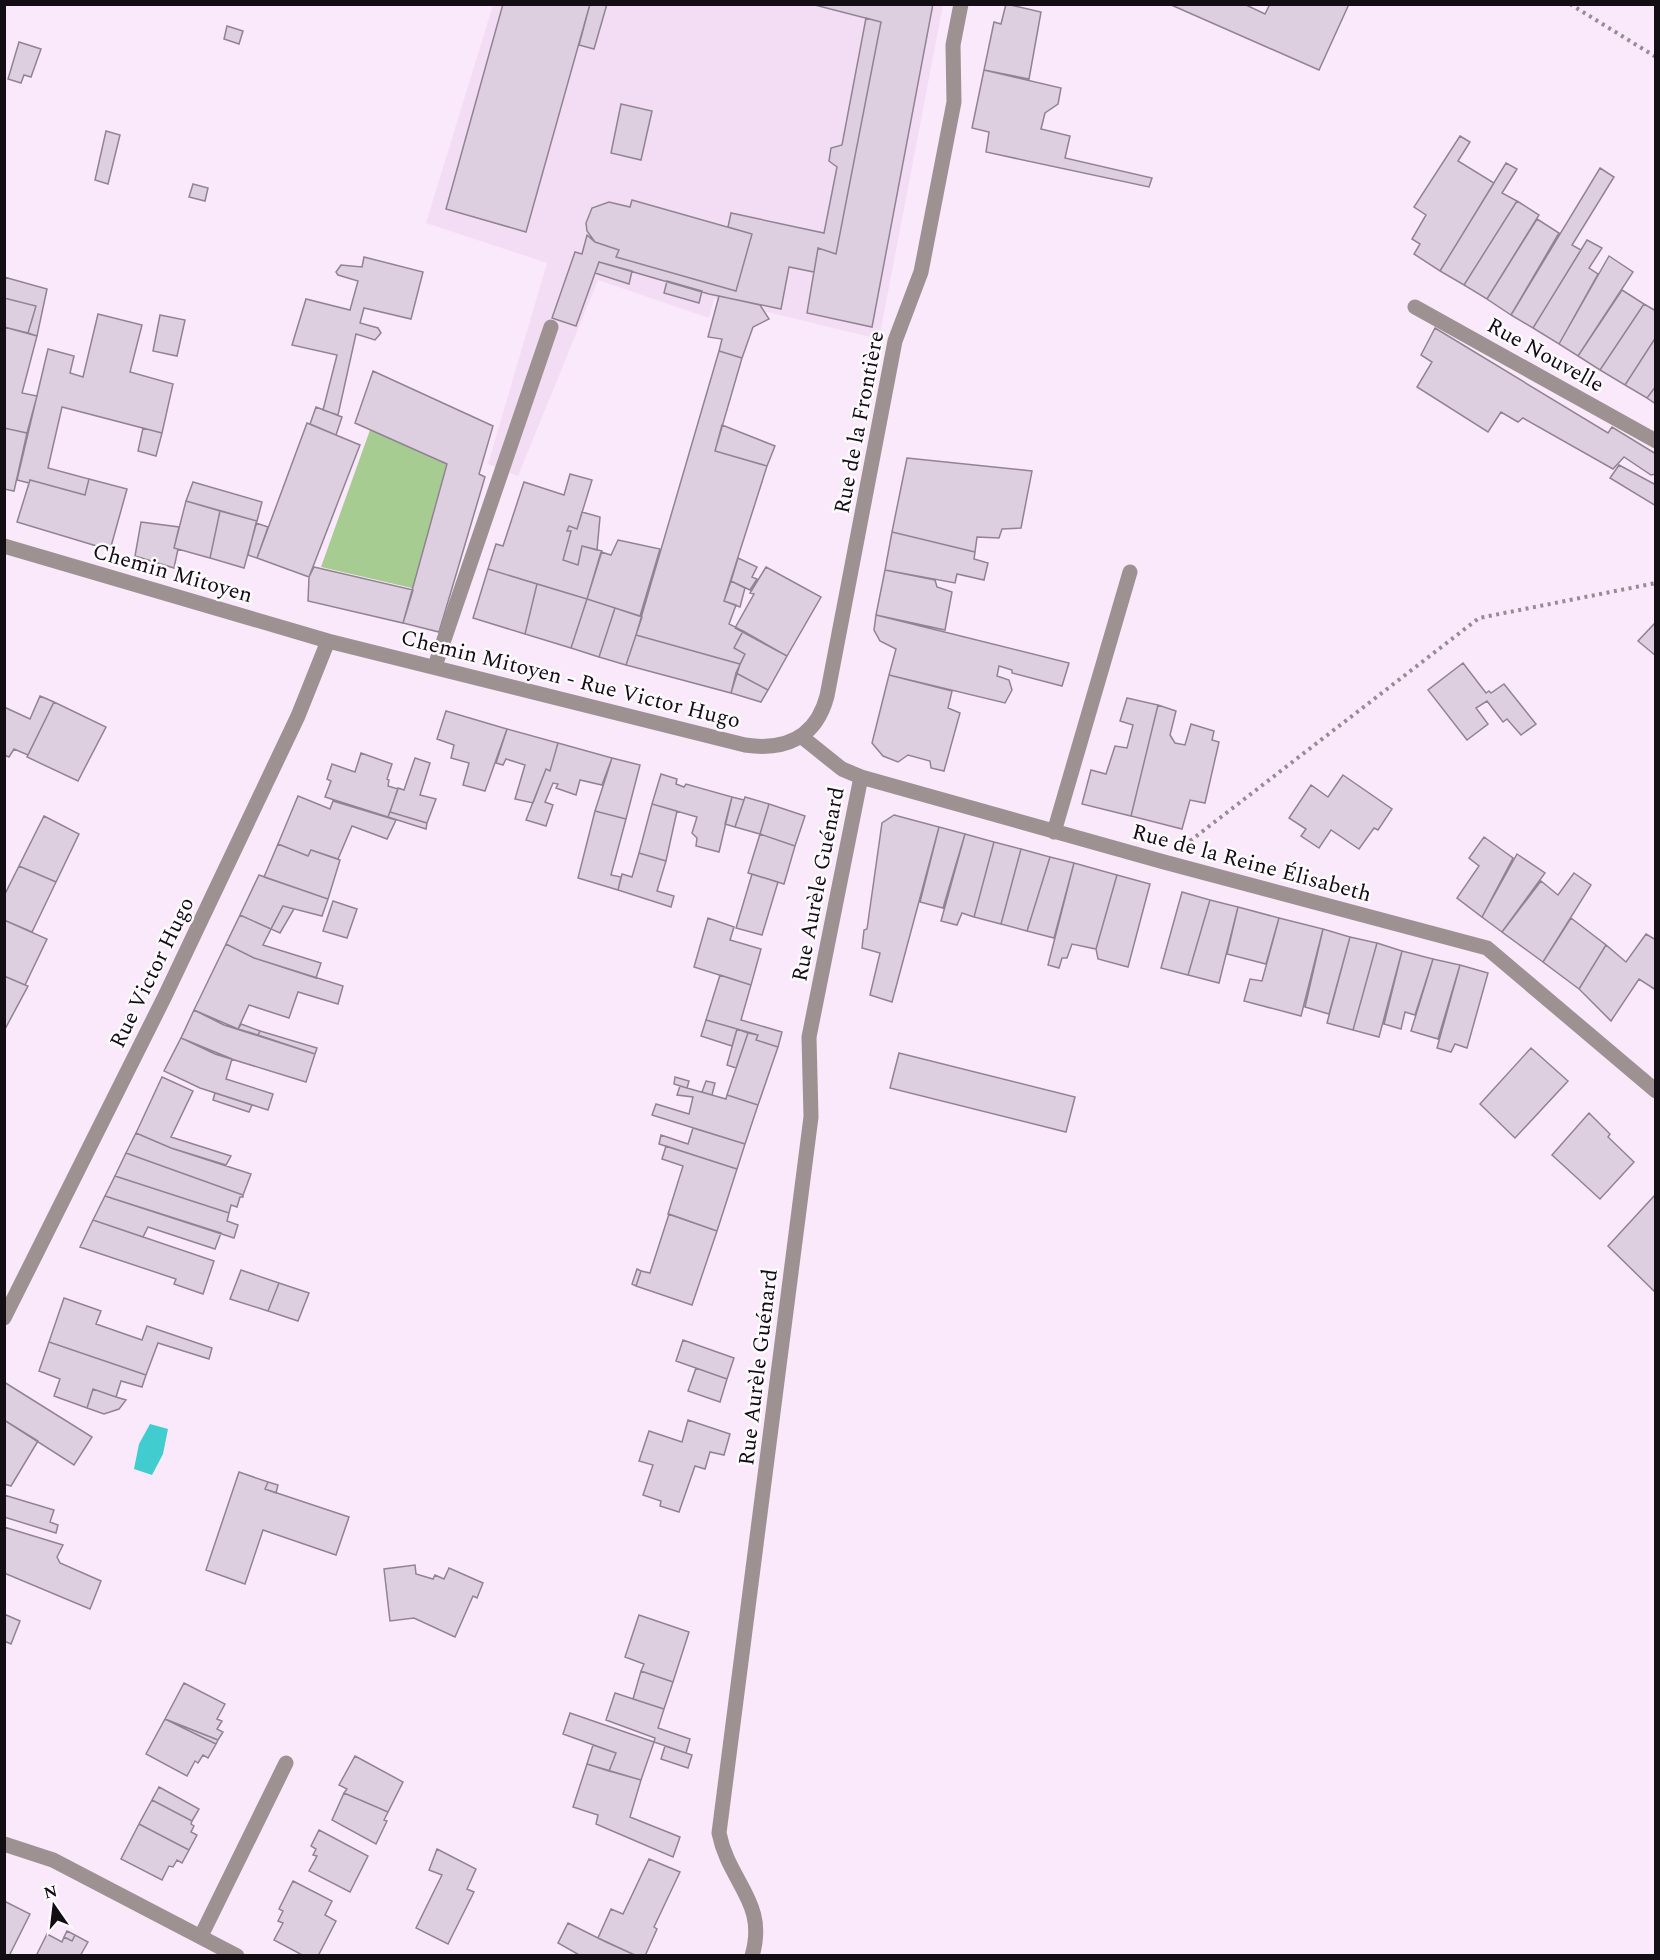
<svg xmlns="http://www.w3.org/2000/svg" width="1660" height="1960" viewBox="0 0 1660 1960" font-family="Spectral,serif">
  <rect width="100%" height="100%" fill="#f9e9fa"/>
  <path fill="#f3ddf5" d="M493 5H943L879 339 714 299 709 318 598 280 518 476 488 464 547 263 426 223Z"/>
  <path fill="#a7cc92" d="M370 430 448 462 416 589 321 567Z"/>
  <path fill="#41cccf" d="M150 1424 168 1429 163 1454 152 1475 134 1469 139 1444Z"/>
  <path fill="#decfe0" stroke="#928393" stroke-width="1.5" d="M503 4H590L526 232 446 209Z
    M590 4H607L594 49 579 45Z
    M811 4H933L872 327 807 313 818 248 836 254 881 22Z
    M1006 4 1041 12 1029 79 984 70 994 22 1001 24Z
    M1169 4H1244L1265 14 1270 4H1349L1319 70Z
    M866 18 881 22 836 254 818 248 814 272 789 267 781 309 709 294 599 262 576 326 552 318 575 252 582 254 587 235 595 242 619 250 616 257 736 291 752 234 728 227 731 213 824 233 837 167 829 161 831 148 842 145Z
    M227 26 243 31 239 44 224 39Z
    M19 42 41 49 31 77 24 75 21 83 8 79Z
    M984 70 1061 88 1058 104 1045 113 1041 129 1070 136 1065 158 1152 178 1149 187 986 152 989 132 972 128Z
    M621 104 652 111 641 160 611 153Z
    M106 131 120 135 108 184 95 180Z
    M1460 136 1470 142 1458 161 1494 183 1440 271 1414 254 1420 244 1412 239 1426 215 1414 207Z
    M1506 163 1517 169 1502 193 1517 201 1464 285 1440 271Z
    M1600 168 1614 177 1572 245 1581 250 1533 328 1511 315Z
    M193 184 208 188 205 201 189 197Z
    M632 200 752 234 736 291 616 257 619 250 595 242 587 231 586 223 592 208 609 202 630 207Z
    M1517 201 1539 215 1487 299 1464 285Z
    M1537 219 1559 233 1511 315 1487 299Z
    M1587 240 1602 248 1589 268 1598 274 1559 344 1533 328Z
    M1609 256 1633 272 1578 356 1559 344Z
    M364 257 423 272 411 319 364 308 360 323 378 328 381 333 375 340 356 334 338 415 323 410 337 355 292 345 306 299 350 310 358 281 338 275 336 272 341 265 362 267Z
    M599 262 632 271 629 284 595 273Z
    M4 277 47 289 37 336 28 333 36 306 4 298Z
    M667 281 702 291 699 303 664 293Z
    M1622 290 1644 304 1600 370 1578 356Z
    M719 296 760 305 769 319 753 327 742 358 719 351 722 339 708 337Z
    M4 298 36 306 28 333 4 327Z
    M1644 304 1656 311V337L1625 385 1600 370Z
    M98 314 142 325 130 372 173 384 162 433 62 407 48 468 89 479 85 495 30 480 29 483 17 480 48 349 74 356 70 373 83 377Z
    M160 315 185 320 177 356 153 351Z
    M4 327 37 336 22 393 37 396 27 433 4 428Z
    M1435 328 1608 433 1612 427 1656 454V474L1651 475 1624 457 1613 469 1523 418 1518 422 1501 412 1488 432 1417 387 1432 362 1421 355Z
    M1656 337V386L1647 398 1625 385Z
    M719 351 742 358 715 451 767 466 724 601 736 605 729 624 743 631 734 648 745 654 740 664 636 635Z
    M373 371 493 426 479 474 485 477 439 632 403 623 447 464 355 423Z
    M1656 386V404L1647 398Z
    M316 407 342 417 336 435 310 424Z
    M307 423 360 445 309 577 257 558Z
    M722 425 775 446 767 466 715 451Z
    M4 428 27 433 14 491 4 489Z
    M143 428 162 433 156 456 138 451Z
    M907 458 1032 471 1021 528 1002 529 999 538 977 537 975 552 892 532Z
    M1619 465 1656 485V506L1610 478Z
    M570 474 592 480 577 529 569 526 567 531H571L563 560 578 565 582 546 602 551 587 599 488 569 496 544 503 546 524 482 564 495Z
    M89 479 127 489 110 550 17 522 30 480 85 495Z
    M193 482 262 502 257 521 186 501Z
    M186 501 220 511 210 558 174 548Z
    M220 511 257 521 244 568 210 558Z
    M582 512 600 517 597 550 582 546 578 565 563 560 571 531H567L569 526 577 529Z
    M141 522 179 527 174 548 178 549 174 568 135 556Z
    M256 523 268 527 257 558 248 555Z
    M892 532 975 552 974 559 988 563 984 580 957 574 955 583 885 570Z
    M618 540 660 549 640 616 587 599 601 552 611 555Z
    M738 558 757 567 752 577 757 579 750 590 731 581Z
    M314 567 413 590 403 623 308 601 309 577Z
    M766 567 821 597 787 656 735 628 754 594 750 593Z
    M488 569 537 584 525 634 473 618Z
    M885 570 935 580 937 587 952 592 945 630 876 615Z
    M731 581 745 588 740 607 724 601Z
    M537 584 587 599 571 648 525 634Z
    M587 599 615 608 599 657 571 648Z
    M615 608 642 617 626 665 599 657Z
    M876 615 1069 663 1062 686 1012 673V670L999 666 997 676 1009 680 1012 690 1005 703 889 675 896 649 880 641 874 630Z
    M1656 622V656L1638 641Z
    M743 631 787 656 768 690 736 673 745 654 734 648Z
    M636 635 740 664 731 693 626 665Z
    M1463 663 1486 693 1489 691 1491 693 1504 684 1536 724 1521 735 1507 719 1503 722 1487 701 1476 708 1488 724 1467 740 1428 690Z
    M736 673 768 690 761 702 731 693Z
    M889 675 952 691 948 708 960 713 944 771 931 768 930 761 908 755 898 762 883 756 872 743Z
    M40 696 54 702 28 755 14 749 9 757 4 755V707L30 719Z
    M1127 698 1158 705 1131 816 1082 804 1091 770 1106 774 1115 746 1127 748 1133 725 1120 721Z
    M54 702 106 727 78 781 27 757Z
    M1158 705 1176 711 1170 735 1175 743 1185 745 1191 724 1214 731 1212 740 1219 742 1205 803 1190 800 1182 829 1131 816Z
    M446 711 507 729 485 791 463 785 469 763 451 758 454 745 437 739Z
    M507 729 558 743 550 771 546 769 533 803 515 799 525 765 506 759 503 765 496 763Z
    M558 743 612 758 602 785 580 780 576 795 556 788 558 784 553 783 545 802 553 805 546 826 526 820 546 769 550 771Z
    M361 753 392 764 387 779 389 780 388 786 398 789 388 817 325 797 331 781 327 779 332 764 355 772Z
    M415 758 430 763 420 795 436 799 427 823 390 812 398 788 404 790Z
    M612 758 640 765 626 819 595 811Z
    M661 774 677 779 676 784 684 787 686 784 732 797 719 852 696 846 697 838 692 833 697 817 652 804Z
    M1343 775 1392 809 1378 830 1374 828 1359 849 1331 830 1319 848 1301 836 1306 829 1289 818 1311 785 1328 797Z
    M298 796 330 809 333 801 396 820 387 839 352 826 338 859 311 850 308 856 278 844Z
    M732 797 744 800 735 827 725 824Z
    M745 797 769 804 760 834 735 827Z
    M652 804 677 811 666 861 639 853Z
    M769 804 805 816 795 846 760 834Z
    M595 811 626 819 611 875 621 877 618 890 578 878Z
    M390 812 427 823 426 829 388 817Z
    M894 815 939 827 892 1002 870 995 880 953 862 948 864 930 867 929 882 823Z
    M44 816 79 834 56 882 19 866Z
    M939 827 965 834 943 908 920 902Z
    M760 834 795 846 784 884 748 873Z
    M965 834 994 842 974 917 962 913 957 925 941 921Z
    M1484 837 1513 858 1482 917 1457 898 1479 866 1469 858Z
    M994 842 1021 849 1001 924 974 917Z
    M278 844 308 856 311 850 340 860 328 899 264 877Z
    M1021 849 1050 857 1027 931 1001 924Z
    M639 853 666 861 657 891 674 896 671 907 618 890 622 874 632 877Z
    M1517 854 1545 873 1502 932 1482 917Z
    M1050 857 1074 863 1054 938 1027 931Z
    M1074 863 1117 875 1096 949 1072 944 1067 958H1062L1059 968 1048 965Z
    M19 866 56 882 32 932 4 920V896Z
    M1574 873 1591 885 1543 962 1502 932 1541 881 1558 895Z
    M752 874 778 882 762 935 736 928Z
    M259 875 328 899 322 916 283 906 271 929 240 915Z
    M1117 875 1150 884 1128 967 1098 959 1096 949Z
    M1182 892 1210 900 1188 975 1161 968Z
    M1210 900 1238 907 1219 983 1188 975Z
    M333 901 357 909 347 938 323 931Z
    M283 906 294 909 280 933 271 929Z
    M1238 907 1279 918 1266 964 1227 954Z
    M240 915 271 929 263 945 321 963 316 978 254 958 226 944Z
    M708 918 734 927 730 940 761 949 751 985 694 967Z
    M1279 918 1323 929 1301 1016 1244 1001 1250 979 1262 981Z
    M1571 918 1606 945 1579 989 1543 962Z
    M4 920 47 939 25 985 4 976Z
    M1323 929 1350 937 1329 1014 1305 1007Z
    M1646 934 1656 940V990L1639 979 1611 1021 1579 989 1606 945 1626 962Z
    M1350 937 1377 943 1353 1030 1327 1023Z
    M1377 943 1402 951 1379 1037 1353 1030Z
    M226 944 254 958 343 986 338 1004 298 992 289 1018 249 1005 238 1029 194 1010Z
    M1402 951 1433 959 1415 1015 1405 1012 1401 1029 1384 1024Z
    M1433 959 1460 965 1438 1039 1411 1031Z
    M1460 965 1488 973 1467 1048 1455 1044 1451 1052 1437 1048Z
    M720 975 751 985 741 1020 782 1032 778 1047 756 1040 758 1035 706 1020Z
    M4 976 28 986 4 1031Z
    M194 1010 224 1025 315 1054 306 1082 215 1054 181 1038Z
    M706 1020 737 1029 732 1046 701 1036Z
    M241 1024 260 1031 258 1035 238 1029Z
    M737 1029 748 1033 736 1068 727 1065Z
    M260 1031 317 1048 315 1054 258 1035Z
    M748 1033 758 1035 756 1040 778 1047 758 1105 727 1095Z
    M181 1038 232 1059 226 1079 273 1094 268 1110 200 1088 164 1071Z
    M1531 1048 1568 1081 1515 1138 1480 1104Z
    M899 1053 1075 1097 1066 1132 890 1088Z
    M162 1077 193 1091 171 1137 231 1156 226 1165 171 1148 136 1133Z
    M675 1077 689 1081 687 1088 674 1084Z
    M706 1081 715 1083 712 1095 702 1092Z
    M680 1086 726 1099 727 1095 758 1105 745 1144 652 1115 656 1104 689 1114 693 1097 677 1095Z
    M215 1093 252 1105 249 1112 213 1100Z
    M1589 1113 1610 1134 1608 1137 1634 1162 1600 1199 1552 1155Z
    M693 1128 745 1144 737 1169 659 1144 661 1135 688 1144Z
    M136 1133 171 1148 251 1174 243 1195 126 1153Z
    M666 1146 737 1169 717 1231 668 1214 683 1166 662 1159Z
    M126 1153 243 1195V1197H240L237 1207 231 1205 229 1213 115 1176Z
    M115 1176 229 1213 227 1221 238 1225 234 1238 105 1196Z
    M1656 1194V1291L1655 1292 1608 1246Z
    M105 1196 221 1233 215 1249 148 1227 143 1237 93 1220Z
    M669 1214 717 1231 692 1305 636 1286 641 1271 650 1273Z
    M93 1220 214 1261 203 1294 174 1284 176 1279 80 1247Z
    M637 1269 641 1271 636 1286 632 1284Z
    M241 1270 279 1283 268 1311 230 1299Z
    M279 1283 309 1293 298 1321 268 1311Z
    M64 1298 101 1311 96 1324 142 1340 147 1326 212 1348 209 1359 158 1343 146 1375 49 1342Z
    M683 1340 734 1358 727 1379 676 1361Z
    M49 1342 146 1375 142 1387 121 1381 116 1397 93 1389 87 1408 54 1396 60 1379 39 1371Z
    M696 1368 727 1379 720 1402 688 1391Z
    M4 1382 92 1437 74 1465 4 1420Z
    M93 1389 116 1397 126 1400 119 1409 104 1414 87 1408Z
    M4 1420 38 1441 11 1486 4 1484Z
    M688 1420 730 1434 724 1455 710 1452 705 1469 695 1466 679 1512 660 1506 661 1501 643 1495 653 1465 639 1461 649 1431 682 1442Z
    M239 1472 268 1482 265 1489 349 1517 336 1555 263 1530 245 1584 206 1570Z
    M268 1482 278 1485 276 1493 265 1489Z
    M4 1495 54 1510 50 1522 58 1525 56 1533 4 1517Z
    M4 1527 63 1545 57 1557 60 1563 101 1581 90 1609 4 1573Z
    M415 1565 416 1574 433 1579 435 1575 444 1579 449 1568 483 1583 477 1598 473 1596 455 1637 414 1618 390 1621 384 1569Z
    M4 1614 20 1621 11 1644 4 1641Z
    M639 1615 689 1632 673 1682 641 1671 644 1664 625 1657Z
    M641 1671 673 1682 664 1709 633 1699Z
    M184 1683 225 1704 217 1719 222 1721 217 1729 223 1732 218 1740 165 1719Z
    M615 1693 664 1709 658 1728 690 1739 686 1753 654 1742 655 1738 606 1720Z
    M570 1713 654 1742 641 1780 609 1771 616 1753 563 1734Z
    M165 1719 193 1730 218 1740 216 1744Z
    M165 1719 216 1744 208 1758 203 1755 198 1763 195 1761 187 1776 146 1754Z
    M593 1745 616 1753 609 1771 587 1764Z
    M665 1746 692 1755 688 1768 661 1759Z
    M355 1756 403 1782 388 1812 344 1793 347 1789 339 1785Z
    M587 1764 641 1780 630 1817 680 1837 673 1857 596 1824 598 1815 573 1807Z
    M159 1787 199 1809 192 1821 152 1800Z
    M344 1793 388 1812 384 1820 387 1821 376 1844 332 1820Z
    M152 1800 192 1821 191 1824 194 1826 191 1832 197 1835 189 1850 139 1824Z
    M139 1824 189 1850 182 1863 177 1860 173 1867 169 1866 162 1880 121 1859Z
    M319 1830 368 1856 350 1892 309 1871 317 1856 313 1855 316 1849 311 1846Z
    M437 1849 476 1869 467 1889 474 1892 448 1944 416 1928 442 1875 429 1870Z
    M649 1859 680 1872 654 1927 657 1929 645 1956H637L598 1938 611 1909 623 1914Z
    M293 1881 332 1901 325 1915 336 1921 318 1956H304L274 1940 283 1923 278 1921 283 1911 279 1909Z
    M4 1901 30 1914 9 1956H4Z
    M568 1923 606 1942 637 1956H581L558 1943Z
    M67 1931 75 1935 72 1941 64 1937Z
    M47 1934 62 1942 64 1937 72 1941 75 1935 88 1942 80 1956H36Z"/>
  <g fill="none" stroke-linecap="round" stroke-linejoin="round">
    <path stroke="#968b97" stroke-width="4" stroke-dasharray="3 4.5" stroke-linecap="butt" d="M1570 4 1656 57
      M1190 841 1479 618 1656 583"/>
    <path stroke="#9d9291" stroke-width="15" d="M1415 307 1656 441
      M4 546 328 641 745 745C785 751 816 738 827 696L895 341 921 272 954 102 953 45 961 4
      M435 666 551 327
      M802 737 842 769 861 777 1164 862 1487 948 1656 1091
      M1054 832 1130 572
      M4 1318 165 996 298 716 328 641
      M4 1844 53 1860 237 1956
      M201 1936 286 1763
      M752 1956C768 1902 729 1883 719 1833L811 1117 809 1037 861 777"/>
  </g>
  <g text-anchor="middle" stroke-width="5" stroke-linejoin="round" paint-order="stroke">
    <g font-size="22" fill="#130e14" stroke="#fefbfe">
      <text transform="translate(1546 354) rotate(29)" y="8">Rue Nouvelle</text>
      <text transform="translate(858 422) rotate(-79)" y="8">Rue de la Frontière</text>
      <text transform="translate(173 572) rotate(16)" y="8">Chemin Mitoyen</text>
      <text transform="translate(571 678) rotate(14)" y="8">Chemin Mitoyen - Rue Victor Hugo</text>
      <text transform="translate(1252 862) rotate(15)" y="8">Rue de la Reine Élisabeth</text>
      <text transform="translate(817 884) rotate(-79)" y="8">Rue Aurèle Guénard</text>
      <text transform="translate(151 972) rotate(-64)" y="8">Rue Victor Hugo</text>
      <text transform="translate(757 1367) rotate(-83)" y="8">Rue Aurèle Guénard</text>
    </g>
  </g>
  <rect width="1660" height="1960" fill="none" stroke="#130e14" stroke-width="12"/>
  <g transform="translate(54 1906) rotate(346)" stroke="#fefbfe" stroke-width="4.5" paint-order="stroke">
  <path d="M0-4.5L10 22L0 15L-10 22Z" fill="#130e14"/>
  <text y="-9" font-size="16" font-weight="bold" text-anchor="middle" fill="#130e14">N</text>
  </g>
</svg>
